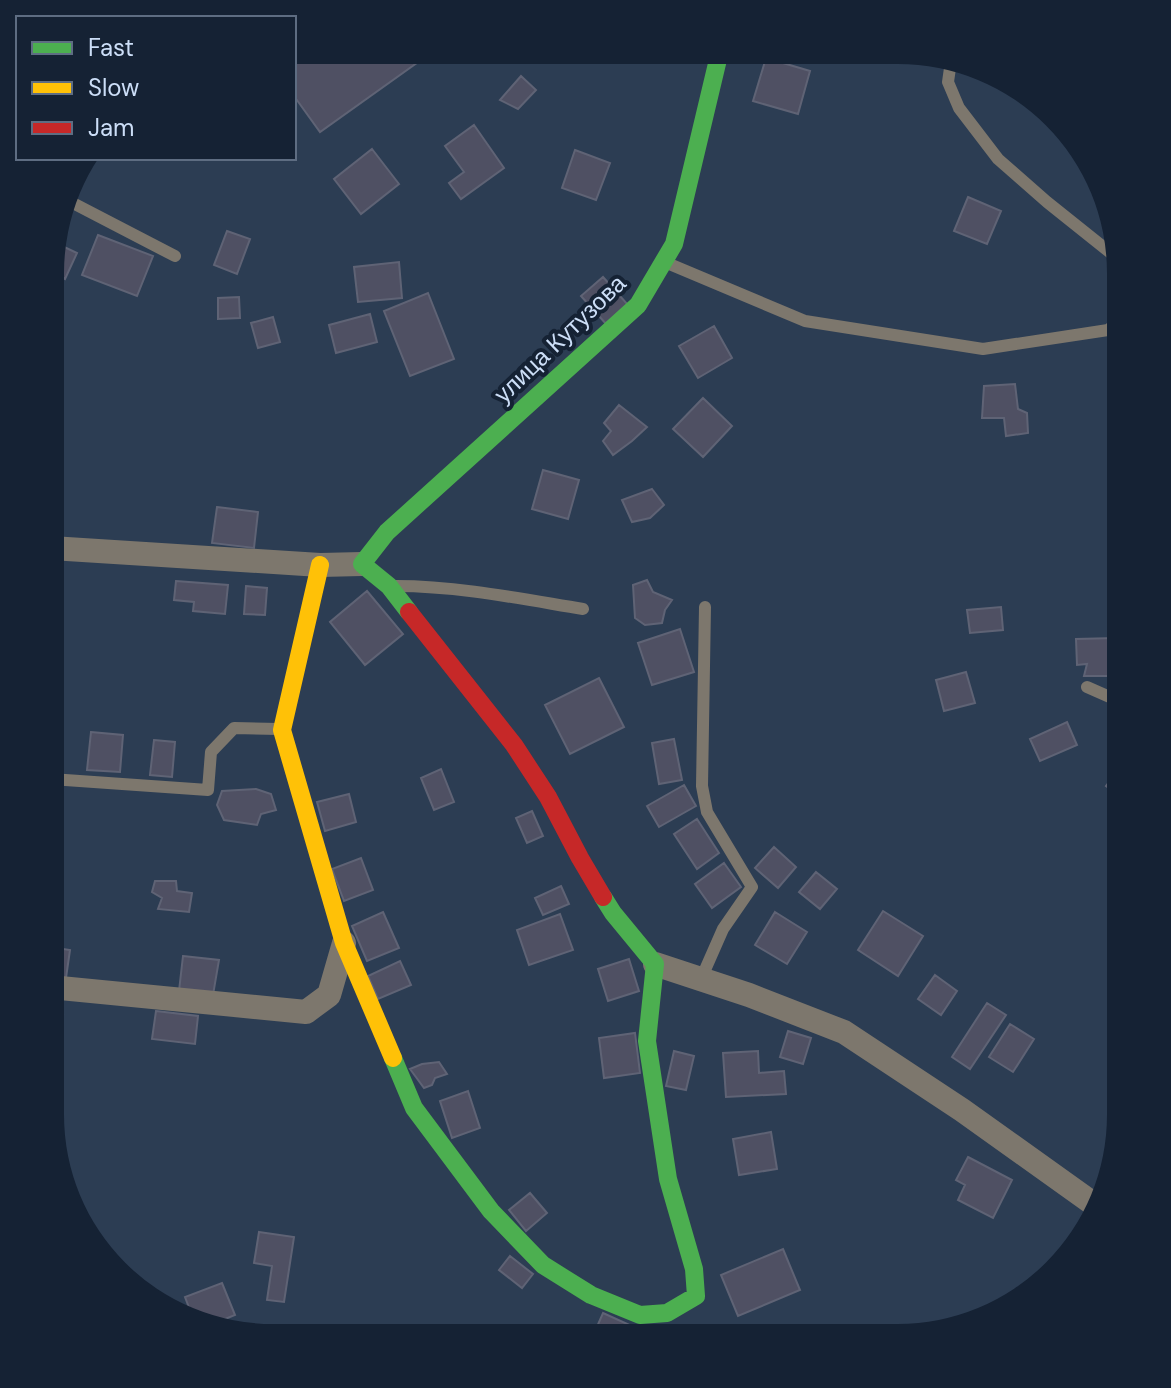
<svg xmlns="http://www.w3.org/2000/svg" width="1171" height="1388" viewBox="0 0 1171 1388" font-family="'DM Sans',sans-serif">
  <rect width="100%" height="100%" fill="#2c3d53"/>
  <path fill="#4f5063" stroke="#5f6375" stroke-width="2" d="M294 50H435L320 132 294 96Z
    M766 58 810 71 798 114 753 101Z
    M521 76 536 90 518 109 500 100Z
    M474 125 504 168 461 199 449 183 464 172 445 146Z
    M372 149 399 184 361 214 334 179Z
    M575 150 610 163 596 200 562 188Z
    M968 197 1001 211 987 244 954 231Z
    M227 231 250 239 237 274 214 265Z
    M98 235 153 256 137 296 82 275Z
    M60 245 77 253 65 279 52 272V261Z
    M399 262 402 298 358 302 354 267Z
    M603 277 628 305 607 325 581 296Z
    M428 293 454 359 410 376 384 311Z
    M239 297 240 318 218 319V298Z
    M370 314 377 342 336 353 329 325Z
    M273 317 280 342 258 348 251 323Z
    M714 326 732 358 698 378 679 346Z
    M1015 384 1018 409 1027 413 1028 433 1006 436 1004 418H982L984 386Z
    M703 398 732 426 703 457 673 429Z
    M619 405 647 427 632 441 613 455 603 441 611 431 604 423Z
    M543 470 579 480 568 519 532 509Z
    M51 480 62 481 58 525H51Z
    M652 489 664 505 650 518 632 522 622 500Z
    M217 507 258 512 254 548 212 543Z
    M647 580 653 592 672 600 665 610 662 623 645 625 635 618 633 585Z
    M176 581 228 585 225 614 193 611 194 602 174 600Z
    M246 586 267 588 265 615 244 614Z
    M367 591 403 634 365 665 330 622Z
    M1001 607 1003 630 970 633 967 610Z
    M680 629 694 672 652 685 638 643Z
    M1116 638V676H1084L1087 664 1077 665 1076 639Z
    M966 672 975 703 944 711 936 680Z
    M599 678 624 727 570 754 545 705Z
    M1067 722 1077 745 1040 761 1030 739Z
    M91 732 123 735 120 772 87 770Z
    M674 739 682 780 659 784 652 743Z
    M154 740 175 742 172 777 150 775Z
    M1121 766V797L1106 786Z
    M441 769 454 802 434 810 421 778Z
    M684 785 696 806 659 827 647 806Z
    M256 789 271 794 276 810 261 814 257 825 224 820 217 805 222 791Z
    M349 794 356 822 325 831 317 802Z
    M532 811 543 836 527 843 516 818Z
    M697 819 719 853 697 869 674 834Z
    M774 847 796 867 778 888 755 868Z
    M361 858 373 890 344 901 332 869Z
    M724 863 741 887 712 908 695 884Z
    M816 872 837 889 820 909 799 892Z
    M155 881H176L177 891 192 893 189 912 158 909 162 898 152 892Z
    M561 886 569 904 543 915 535 898Z
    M883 911 923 936 898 976 858 950Z
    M383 912 399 948 367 961 352 926Z
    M775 912 807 932 787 964 755 945Z
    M560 914 573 950 529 965 517 930Z
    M50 947 70 950 66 978 50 976Z
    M183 956 219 960 213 995 179 991Z
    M629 959 639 991 608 1001 598 969Z
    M400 961 411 985 378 999 368 976Z
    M935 975 957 991 941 1015 918 999Z
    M987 1003 1006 1015 970 1069 952 1057Z
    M156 1011 198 1016 195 1044 152 1039Z
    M50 1014 63 1015 60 1043 50 1042Z
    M1010 1024 1034 1039 1013 1072 989 1057Z
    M788 1031 811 1038 803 1064 780 1057Z
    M635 1033 640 1073 604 1078 599 1038Z
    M674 1051 694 1056 686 1090 666 1086Z
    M758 1051 759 1073 784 1071 786 1094 726 1097 723 1053Z
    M439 1062 447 1074 435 1078 432 1085 424 1088 410 1069 422 1064Z
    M468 1091 480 1128 452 1138 440 1101Z
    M771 1132 777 1169 739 1175 733 1139Z
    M968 1157 1012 1180 993 1218 958 1200 965 1185 956 1180Z
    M530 1193 547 1213 526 1231 509 1210Z
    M259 1232 294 1237 284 1302 267 1300 272 1266 254 1263Z
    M783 1249 800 1290 738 1316 721 1275Z
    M510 1256 533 1274 522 1288 499 1270Z
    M222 1283 235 1315 213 1324 193 1318 185 1297Z
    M603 1313 634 1327 630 1338H592Z"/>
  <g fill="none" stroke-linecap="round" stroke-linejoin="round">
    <path stroke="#7d776d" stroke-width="12" d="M951 61 948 82 959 108 998 159 1047 202 1117 258
      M67 200 175 256
      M667 263 805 321 983 349 1108 330 1121 319
      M396 586C459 586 522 599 583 609
      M1087 687 1121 702
      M51 779 208 790 211 752 234 728 279 729
      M701 979 723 929 752 887 707 812 702 786 705 607"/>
    <path stroke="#7d776d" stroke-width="24" d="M51 548 320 565 362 564
      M655 964 749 995 844 1032 962 1110 1095 1205
      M50 987 306 1012 329 995 344 943"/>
    <path stroke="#4caf50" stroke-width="18" d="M409 612 389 586 362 564 387 532 638 305 674 244 720 51
      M393 1058 414 1108 491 1211 543 1265 591 1295 640 1315 667 1313 696 1296 694 1269 668 1179 647 1041 655 964 613 913 603 897"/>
    <path stroke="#ffc107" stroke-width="18" d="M320 565 282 730 344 943 393 1058"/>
    <path stroke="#c62828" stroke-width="18" d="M409 612 514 745 548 797 580 858 603 897"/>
  </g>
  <g text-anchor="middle" stroke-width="8" stroke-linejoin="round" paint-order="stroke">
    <g font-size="24" fill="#ccdef7" stroke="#152234">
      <text transform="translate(560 339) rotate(-44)" y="8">улица Кутузова</text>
    </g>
  </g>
  <path d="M0 0H1171V1388H0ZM273 64H898A209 209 0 0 1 1107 273V1115A209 209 0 0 1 898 1324H273A209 209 0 0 1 64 1115V273A209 209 0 0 1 273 64Z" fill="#152234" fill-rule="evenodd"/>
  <rect x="16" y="16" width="280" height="144" fill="#152234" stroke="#5e6d82" stroke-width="2"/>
  <rect x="32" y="42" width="40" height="12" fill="#4caf50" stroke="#5e6d82" stroke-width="2"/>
  <text x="88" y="56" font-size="24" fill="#ccdef7">Fast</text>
  <rect x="32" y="82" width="40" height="12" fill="#ffc107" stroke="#5e6d82" stroke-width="2"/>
  <text x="88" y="96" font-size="24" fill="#ccdef7">Slow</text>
  <rect x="32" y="122" width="40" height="12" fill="#c62828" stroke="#5e6d82" stroke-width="2"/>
  <text x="88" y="136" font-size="24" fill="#ccdef7">Jam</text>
</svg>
